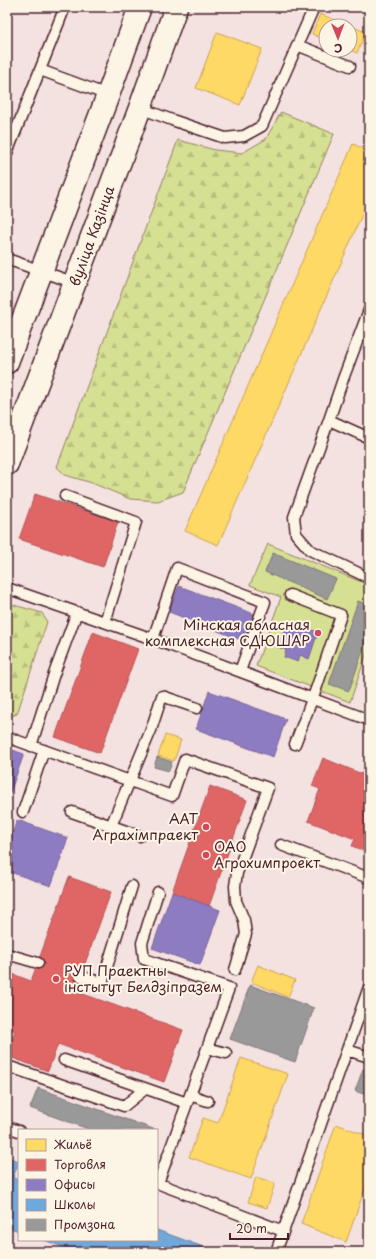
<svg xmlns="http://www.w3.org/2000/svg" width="376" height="1259" viewBox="0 0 376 1259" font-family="'Playpen Sans',sans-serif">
  <defs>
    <pattern id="forest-firs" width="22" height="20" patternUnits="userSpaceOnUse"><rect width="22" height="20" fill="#d6e093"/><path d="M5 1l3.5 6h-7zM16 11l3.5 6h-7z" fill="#b9c07f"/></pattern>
  </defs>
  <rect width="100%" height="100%" fill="#f4e2e1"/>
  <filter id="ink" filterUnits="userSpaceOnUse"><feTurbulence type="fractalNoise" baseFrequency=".025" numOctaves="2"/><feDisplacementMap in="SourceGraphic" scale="8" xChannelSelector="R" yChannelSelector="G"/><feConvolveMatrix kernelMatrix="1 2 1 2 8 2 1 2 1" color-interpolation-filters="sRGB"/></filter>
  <g filter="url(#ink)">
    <path fill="url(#forest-firs)" stroke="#90805f" d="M281 112 334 134 183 492 158 501 130 499 92 483 65 475 57 467 178 140 215 150 242 153 266 139Z
      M7 603 42 613 47 622 17 714 11 716 7 714Z"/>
    <path fill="#d6e093" stroke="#90805f" d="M268 544 369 585V646L350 702 256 666 281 597 250 585Z"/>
    <path fill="#ffd966" stroke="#c9a154" d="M320 14 366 32 357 53 350 50V26H326V40L312 34Z
      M217 32 262 49 240 105 196 88Z
      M353 144 369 151V199L218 545 185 531Z
      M165 735 181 740 174 761 158 756Z
      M258 965 295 980 288 997 251 982Z
      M241 1058 288 1074 251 1179 189 1157 203 1118 218 1123Z
      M336 1124 369 1136V1177L346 1242 301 1224Z
      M256 1177 275 1183 267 1208 248 1202Z"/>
    <path fill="#e06666" stroke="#b35154" d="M35 494 118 522 103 567 19 539Z
      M93 632 138 649 100 753 55 737Z
      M369 755V853L352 846 355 839 308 821 320 789 312 786 323 758 362 774Z
      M210 786 247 800 209 906 172 892Z
      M69 877 111 892 75 991 183 1030 164 1082 58 1044 48 1071 7 1056V1052L15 1031 7 1028V972L31 981Z"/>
    <path fill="#8e7cc3" stroke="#7a6095" d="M179 586 254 614 244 641 169 612Z
      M287 622 318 632 309 659 300 655 298 662 284 657 286 650 278 647Z
      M209 691 286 719 273 757 196 729Z
      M7 748 24 754 7 801Z
      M17 820 68 838 51 886 7 871V833L12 834Z
      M172 892 220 910 200 965 152 948Z"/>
    <path fill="#6fa8dc" stroke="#647fa7" d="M7 1157 19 1161 13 1178 19 1180V1231L7 1227Z
      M157 1230 217 1252H77L44 1240H157Z"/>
    <path fill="#999" stroke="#817478" d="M273 553 336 579 327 599 265 572Z
      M358 601 369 605V633L349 691 329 684Z
      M157 757 172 762 169 771 154 767Z
      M250 985 314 1008 295 1062 230 1039Z
      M363 1069 369 1071V1096L355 1091Z
      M38 1088 156 1130H91L30 1108Z"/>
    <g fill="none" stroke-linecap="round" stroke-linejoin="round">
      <defs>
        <path id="service" d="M297 45 350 66
          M40 70 108 95
          M140 108 172 120 225 138 244 136 262 126 314 7
          M7 153 63 12
          M7 259 75 283
          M369 310 343 379 329 420 294 517 296 534 310 550 369 578
          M329 420 369 438
          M65 496 136 522 105 622
          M7 588 153 639 369 720
          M290 595 341 615 316 689 295 744
          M153 639 177 568 265 602 240 671
          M7 737 172 796 185 759 268 788 237 873 235 886 236 901 244 920 246 934 235 970
          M31 746 54 674 77 612
          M23 812 44 750
          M72 812 140 836
          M111 826 151 730 162 696 197 708
          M281 845 369 878
          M7 954 38 963
          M80 976 102 983 132 886
          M207 1048 226 1053
          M347 1050 369 1057
          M64 1060 187 1103
          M7 1066 124 1106 145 1089
          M190 1095 208 1101
          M7 1127 19 1131
          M157 1183 283 1231
          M158 1183 229 988 144 959 142 943 158 892
          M276 1252 369 987"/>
        <path id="secondary" d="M7 362 108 95 140 7
          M7 464 140 108 176 7"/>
      </defs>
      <use href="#service" stroke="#4a1f2b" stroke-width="13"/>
      <use href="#secondary" stroke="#4a1f2b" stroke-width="25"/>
      <use href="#service" stroke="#fcf5e5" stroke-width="10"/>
      <use href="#secondary" stroke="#fcf5e5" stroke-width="22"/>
    </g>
  </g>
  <g fill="#d1495b" stroke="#fcf5e5" stroke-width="1.5">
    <circle cx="318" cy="633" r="4"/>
    <circle cx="206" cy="827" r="4"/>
    <circle cx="206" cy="855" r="4"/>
    <circle cx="56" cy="979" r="4"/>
  </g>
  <g text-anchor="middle" stroke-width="4" stroke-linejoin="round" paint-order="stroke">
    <g font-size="14" fill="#4a1f2b" stroke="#fcf5e5">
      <text transform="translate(92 236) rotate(-70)" y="5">вуліца Казінца</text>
    </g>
    <g font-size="14" fill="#4a1f2b" stroke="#fcf5e5" text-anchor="end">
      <text x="310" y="630">Мінская абласная<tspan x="310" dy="16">комплексная СДЮШАР</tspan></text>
      <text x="198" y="824">ААТ<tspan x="198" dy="16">Аграхімпраект</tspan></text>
      <text x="214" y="852" text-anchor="start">ОАО<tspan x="214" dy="16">Агрохимпроект</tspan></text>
      <text x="64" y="976" text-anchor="start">РУП Праектны<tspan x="64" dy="16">інстытут Белдзіпразем</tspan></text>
    </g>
  </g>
  <rect width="376" height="1259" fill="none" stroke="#fcf5e5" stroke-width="24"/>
  <rect x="12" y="12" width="352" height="1235" fill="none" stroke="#4a1f2b" stroke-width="1.5" filter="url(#ink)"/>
  <rect x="18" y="1129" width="140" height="112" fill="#fcf5e5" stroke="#b59f9b"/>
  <rect x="26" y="1139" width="20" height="12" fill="#ffd966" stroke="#b59f9b"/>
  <text x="54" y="1149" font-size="12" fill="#4a1f2b">Жильё</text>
  <rect x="26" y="1159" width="20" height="12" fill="#e06666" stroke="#b59f9b"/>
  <text x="54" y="1169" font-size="12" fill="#4a1f2b">Торговля</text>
  <rect x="26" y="1179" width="20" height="12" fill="#8e7cc3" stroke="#b59f9b"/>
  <text x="54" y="1189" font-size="12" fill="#4a1f2b">Офисы</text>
  <rect x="26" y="1199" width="20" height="12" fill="#6fa8dc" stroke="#b59f9b"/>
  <text x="54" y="1209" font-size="12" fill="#4a1f2b">Школы</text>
  <rect x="26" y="1219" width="20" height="12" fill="#999999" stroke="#b59f9b"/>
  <text x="54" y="1229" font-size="12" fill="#4a1f2b">Промзона</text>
  <g transform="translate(338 38) rotate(179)"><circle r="19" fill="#fcf5e5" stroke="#b59f9b"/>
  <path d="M0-3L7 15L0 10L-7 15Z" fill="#d1495b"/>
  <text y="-6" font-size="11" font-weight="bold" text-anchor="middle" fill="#4a1f2b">С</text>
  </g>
  <path d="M230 1233v6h58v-6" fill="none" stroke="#4a1f2b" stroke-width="2"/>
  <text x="236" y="1233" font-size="12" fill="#4a1f2b" stroke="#fcf5e5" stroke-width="3" paint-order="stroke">20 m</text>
</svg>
